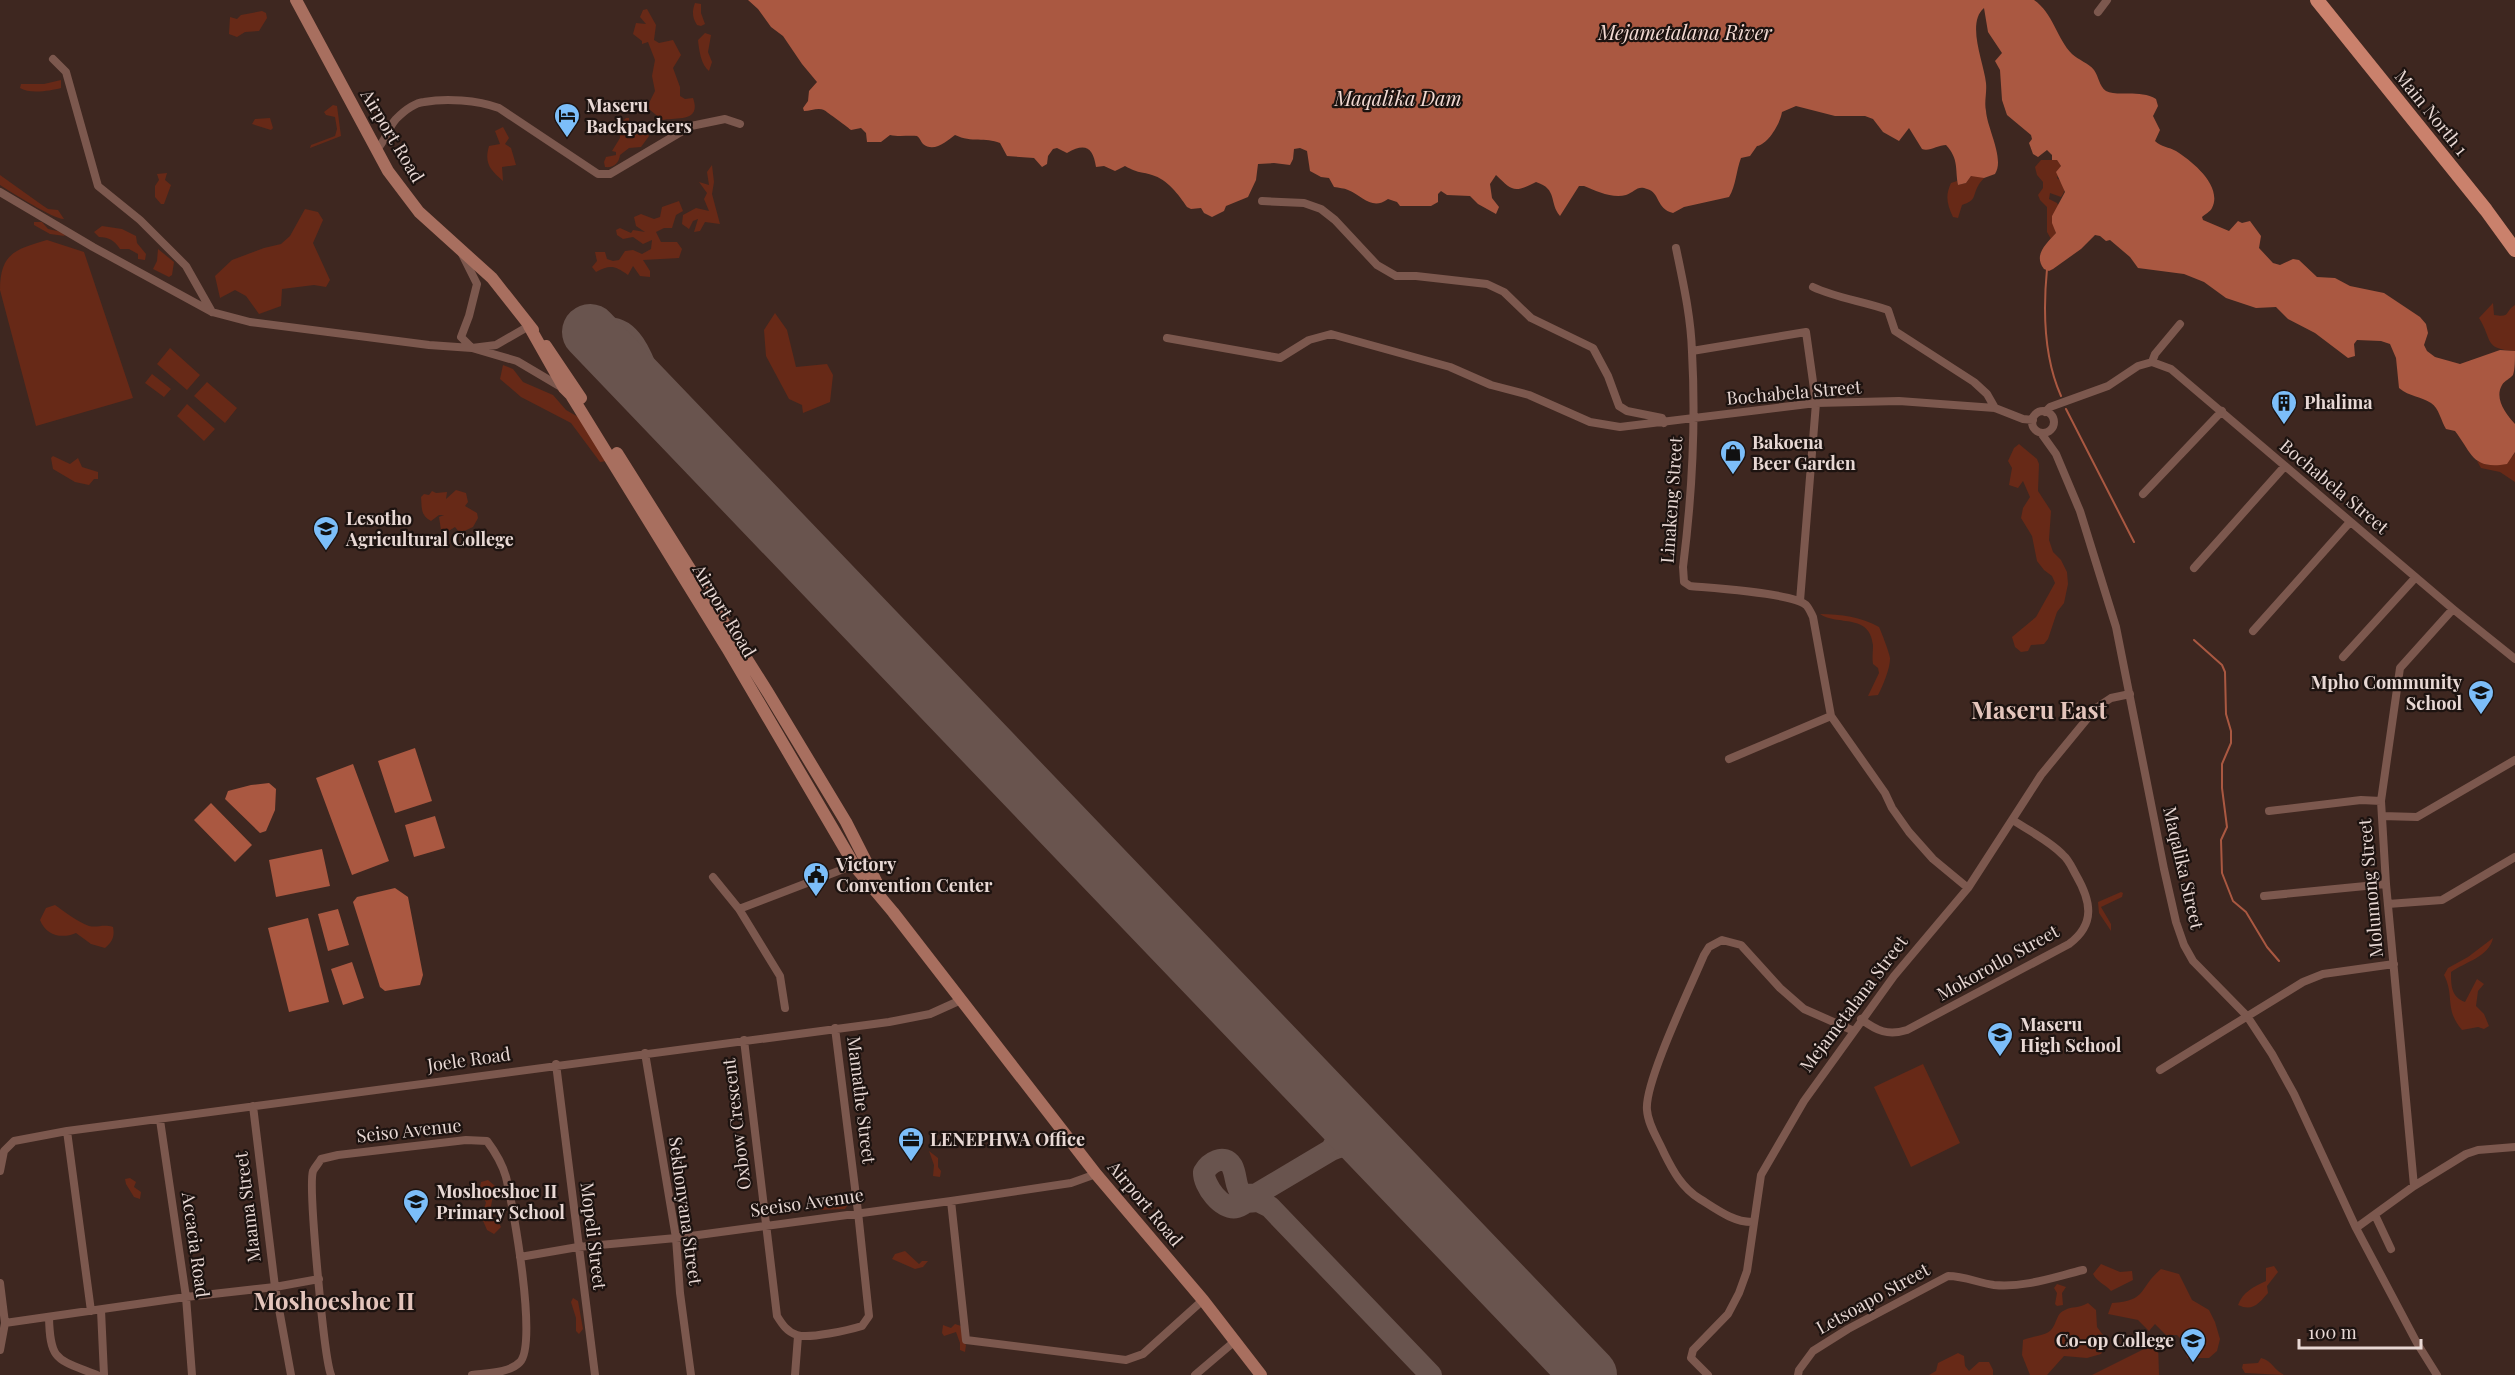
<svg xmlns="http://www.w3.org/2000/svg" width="2515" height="1375" viewBox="0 0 2515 1375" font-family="'Playfair Display',serif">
  <rect width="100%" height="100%" fill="#3e2720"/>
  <path fill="#672917" d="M695 3 701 4V13L705 24 701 26 697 25C692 17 692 11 695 3Z
    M647 9 656 25 654 40 659 43 673 40 681 55 673 68 680 87V96L685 99 693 98C702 123 675 117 662 120L649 109V103L655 91 652 76 655 60 648 42 642 44V41L633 34 636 23 646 24 640 17 643 10Z
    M262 11 266 13 267 18 259 31 245 32 237 37 229 34 230 17 237 19 241 15Z
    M705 33 711 35 708 52 712 62 709 71C701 65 699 50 698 40Z
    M61 80V88C50 91 29 94 20 88L21 84H44Z
    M333 105 337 106 341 136 310 148 311 145 335 136 337 129 335 117 326 115 324 112Z
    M270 118 273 128 271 130 252 124 255 119Z
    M626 118H629V123L636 129 646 131 649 136 641 147 629 148 620 155C619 163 614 168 605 167L604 162 606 157 616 155V152L612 151 620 138 619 125Z
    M503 127 509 138 505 144 511 148 516 165 502 167 503 181C490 170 484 163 489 146L500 144 495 131Z
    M2041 160H2057L2061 166 2057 178C2064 183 2067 190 2061 197L2050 193 2049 199 2057 203 2059 207 2052 216 2056 233 2051 239 2047 232V207L2040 200 2038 195 2043 188V182L2037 175 2035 167Z
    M712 165 714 182 712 194 720 224 705 222 700 231 694 232 698 219 693 221 689 229 682 224 683 215 696 208 709 211 704 199 707 193 699 182 709 185 707 172Z
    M167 173 165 180 171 185 164 204H161L155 197V186L159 180 157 174Z
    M0 175 42 205 48 209 58 210 64 219C55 220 11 192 0 185Z
    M1977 175 1984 178C1982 181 1979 183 1978 186 1972 197 1977 200 1962 205L1958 218 1953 217C1947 204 1945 196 1951 183L1957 181 1958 185 1966 183 1971 176Z
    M679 201 683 211 676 215 672 228H664L656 232 661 242H677L682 249 679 258 643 260 650 271V277L640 276 633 266 628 275C614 265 610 265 596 272L592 267 597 261 595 252H605L607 259 613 261 619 260 625 251 633 250 642 254 651 249 652 240 643 244 633 237 623 239 617 235 616 230 620 228 631 233 633 230 645 232 636 226 634 217 641 214 654 219 660 217 662 207Z
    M305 209 318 212 323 220 313 243 330 280 326 287 314 285 282 289 281 306 259 314 246 296 235 290 220 298 215 276 232 260 264 248 281 244 290 236Z
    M34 222H42L48 229 62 232 65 236 50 234 34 225Z
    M102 226 122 229 136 236 137 243 146 254 145 260 138 259V254L129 249H120C115 241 109 237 99 237L94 232Z
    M47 240 84 252 133 398 36 426 0 290C0 253 16 249 47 240Z
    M158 249 174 262 172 275 169 277 153 269 157 261Z
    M2493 303 2494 315C2511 318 2504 312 2515 305V351C2483 349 2493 340 2479 318Z
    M775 313 787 330 796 367 827 364 833 375 830 402 803 413 802 405 789 399 766 356 764 330Z
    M170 348 200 375 187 390 157 364Z
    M503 365 513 369 523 382 553 395 566 410 580 418 607 461 600 462 571 423 521 397 500 379Z
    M152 374 171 389 164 397 145 383Z
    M207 382 237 408 225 423 194 396Z
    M187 404 215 429 204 441 177 416Z
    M2019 444 2037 459 2039 464 2038 491 2051 511 2049 540 2053 552 2061 560 2067 572 2068 584 2064 603 2057 612 2048 639 2044 644 2031 645 2028 651 2021 652 2015 647 2012 637 2036 617 2055 583 2052 576 2044 570 2037 561 2032 536 2021 518 2023 508 2030 497 2023 481 2018 488 2009 485 2012 468 2008 461 2014 448Z
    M2515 452V482L2500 472 2481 468 2477 461 2488 465 2513 456Z
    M53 456 70 464 78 458 82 467 98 472V479H94L89 485 75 482 53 469 51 458Z
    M456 490 466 493 468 502 465 506 477 513 478 518 473 527 460 533 455 527 447 532 441 530 439 517 444 515H439L431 521C420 515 422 507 421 497L424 494 429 495 432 491 436 493 447 492 446 499Z
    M1820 614C1841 614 1861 617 1879 627 1881 631 1891 657 1890 659 1890 668 1883 686 1878 695L1868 696 1879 673 1878 668 1873 664C1872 658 1873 652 1873 645 1870 613 1837 626 1820 614Z
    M2121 892 2123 893 2122 897 2101 907 2111 924V931L2099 913 2098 902Z
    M55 905C65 912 78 922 89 926 97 928 103 924 113 927 115 937 112 942 105 948L91 944 76 933C62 939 46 936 40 920L46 908Z
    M2493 938C2489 957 2465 962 2451 972 2451 985 2451 997 2465 1002L2477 979 2484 984 2478 991 2476 1006 2484 1014 2489 1026 2484 1029 2478 1027 2462 1030C2444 1009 2455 996 2444 975L2448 968 2468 957Z
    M1923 1064 1960 1143 1911 1167 1874 1087Z
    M929 1151 938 1158V1167L941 1171 940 1177 933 1176 934 1165Z
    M130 1178 136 1182 134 1187 141 1192 140 1199 134 1197 126 1184 125 1179Z
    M488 1180 495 1186 491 1206 494 1210V1220L499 1223 501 1227 494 1234 487 1230 481 1216 486 1203 480 1187 481 1182Z
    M849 1203 845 1209 821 1210V1208L835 1203Z
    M905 1251 919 1264 922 1261H928L923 1267 915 1269 892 1259 895 1254Z
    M2101 1264 2120 1272 2132 1271 2133 1280 2111 1291C2105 1284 2097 1282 2093 1274Z
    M2274 1266 2278 1272 2267 1286 2268 1293C2259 1303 2253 1312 2238 1305 2243 1292 2253 1287 2266 1281V1268Z
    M2161 1269 2179 1274 2192 1300 2209 1310 2215 1322 2220 1339 2217 1351 2209 1358H2187L2183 1341 2177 1335H2166L2155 1324 2149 1331 2138 1320 2108 1314 2112 1303C2148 1301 2138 1288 2161 1269Z
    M2057 1284 2066 1287 2062 1293 2063 1305 2057 1306 2055 1304 2057 1293 2054 1288Z
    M573 1298 578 1301 583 1329 579 1334 576 1331V1318L571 1302Z
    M2088 1303 2096 1310 2097 1327 2109 1343 2101 1354 2087 1358 2064 1356 2047 1375H2030L2022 1355 2023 1340C2032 1336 2045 1336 2051 1330 2057 1324 2056 1313 2065 1310 2072 1306 2078 1309 2088 1303Z
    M955 1324 961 1326 963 1341 966 1345 965 1352 960 1350V1343L956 1332 944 1336 942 1333 943 1325 951 1328Z
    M2158 1342 2159 1375H2092Z
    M1958 1353 1964 1356 1965 1366 1969 1371 1979 1362H1989L1993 1370V1375H1929L1936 1371 1938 1363Z
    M2261 1358C2272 1360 2274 1371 2285 1375L2245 1373 2242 1368 2243 1364 2258 1363Z"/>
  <path fill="#aa5841" d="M748 0H2034C2053 13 2057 39 2072 54 2078 60 2089 63 2094 70 2099 77 2099 86 2106 91 2116 97 2140 89 2156 99L2158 106 2153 116 2160 130 2155 141C2161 147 2169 147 2176 151 2192 161 2223 186 2212 208 2210 212 2205 214 2202 217L2203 220 2229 231 2238 221 2242 223 2250 221 2261 236 2259 248 2273 263 2280 265 2293 259 2299 260 2317 277 2335 278 2350 286 2384 293 2420 317 2426 324 2428 333 2424 345 2427 351 2435 357 2460 364 2500 350 2515 351C2515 359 2515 370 2513 375 2510 379 2505 380 2502 385 2494 399 2506 414 2515 424V452L2507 464C2472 470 2472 453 2455 431L2446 429C2441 421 2439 408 2431 403 2420 396 2410 397 2399 388L2396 358 2390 344 2381 341 2357 340 2354 344 2355 356 2348 358 2315 333 2288 319 2276 307 2256 308 2226 298 2204 282 2184 274 2138 268 2130 257 2110 240 2106 241 2100 236 2095 235 2081 249 2053 269 2049 271 2044 269C2033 255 2046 244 2056 233L2052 223V216L2065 192 2056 172 2061 166 2057 160H2052V155L2047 150 2038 157 2033 154 2029 143 2032 139 2031 135 2007 115 2002 100 2000 70 1995 61 2002 53 1988 32 1984 8C1966 23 1984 63 1986 83 1987 93 1984 102 1986 111 1987 128 2005 159 1995 174L1984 178 1971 176 1966 183 1958 185C1955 169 1959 159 1946 145 1938 145 1929 152 1922 149L1909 128 1899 141 1883 132 1873 119 1865 116H1835L1796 106 1782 112C1780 124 1768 144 1757 146L1750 156 1741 158C1736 171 1736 186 1729 197L1684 207 1673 213C1656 209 1660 192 1647 189 1637 185 1635 192 1626 195 1613 199 1596 191 1584 186H1579L1560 216C1549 203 1558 189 1536 182 1513 194 1512 190 1496 175L1490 184 1492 198 1499 207 1496 214 1478 204 1470 196 1447 195 1441 191 1438 194V202L1431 206H1400L1397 202 1388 199C1372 211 1363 196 1348 190 1344 188 1339 188 1334 187L1329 178 1321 177 1310 171 1307 151 1300 148 1294 149 1293 159 1290 165 1274 163 1258 164 1256 180 1248 197 1226 206 1224 211 1212 217 1204 213 1201 208 1191 209 1187 207C1179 195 1167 179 1152 175 1139 171 1140 174 1125 166L1115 171 1104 166 1096 167C1093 148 1086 142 1067 153L1057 148 1053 149 1048 156 1047 164 1042 167 1034 158 1007 156 1000 143C985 137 972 143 955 135 947 141 934 153 923 144 921 142 920 138 917 136 909 135 899 137 890 135L881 142H867L866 133 861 128 851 130C850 129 826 111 824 110 818 107 811 111 804 111L803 108 808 101 809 91 817 82 802 64 783 36 771 27 758 9Z
    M415 748 432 801 395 813 378 761Z
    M353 764 389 861 352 875 316 778Z
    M269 783 276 789 275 810 266 831 260 833 225 799 228 791 251 785Z
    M211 803 252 845 235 862 194 820Z
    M435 816 445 848 414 857 405 825Z
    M322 849 330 886 276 897 269 860Z
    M395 888 408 897 423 975 420 985 385 991 380 987 353 902 357 897Z
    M338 909 349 945 328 951 318 914Z
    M308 918 329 1002 289 1012 268 928Z
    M352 962 364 998 343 1005 331 969Z"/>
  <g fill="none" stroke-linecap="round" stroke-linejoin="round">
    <path stroke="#aa5841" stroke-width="2" d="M2047 269C2043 310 2044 358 2061 396
      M2066 409 2134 542
      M2194 640 2222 665 2225 672 2226 714 2231 731V743L2222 764V788L2227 827 2221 840 2222 873 2233 901 2246 912 2267 947 2279 961"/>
    <path stroke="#69544e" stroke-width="22" d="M634 378 594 358 590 346C592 338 596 331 605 329 635 323 647 373 655 391 658 400 664 408 669 416
      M1331 1150 1339 1137 1337 1112
      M1257 1194C1251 1198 1244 1205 1237 1207 1222 1211 1203 1185 1204 1172 1209 1163 1224 1153 1232 1166 1239 1180 1232 1199 1257 1194L1331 1150C1349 1143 1359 1143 1376 1153
      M1245 1202 1258 1201 1270 1207 1431 1375"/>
    <path stroke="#69544e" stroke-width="56" d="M590 332 1589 1375"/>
    <path stroke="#7c584e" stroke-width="8" d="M2098 12 2107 0
      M53 59 66 72 98 186 140 220 186 266 212 312
      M376 150C386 141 387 129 396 119 403 112 413 103 424 102 446 98 477 100 499 108L598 174H610L691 126 725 119 740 124
      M0 192 93 247 212 312 250 322 429 345 472 348 496 345 529 326
      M1262 201 1304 203 1321 209 1335 220 1377 265 1396 276H1416L1487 284 1504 292 1531 318 1593 348 1608 376 1619 406 1627 411 1662 418 1664 423
      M1676 248C1683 282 1691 317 1692 352 1696 424 1692 496 1683 567L1684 582 1690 586C1711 588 1793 593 1806 605 1809 608 1811 613 1813 617L1831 716 1885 793 1892 808 1909 832 1933 859 1968 888
      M462 254 477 284 469 316 461 337 472 348 517 361 561 387
      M1813 287C1836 298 1863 301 1888 310L1895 331 1974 382 1987 394 1995 408
      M1167 338 1280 358 1309 340 1331 334 1450 367 1491 385 1529 395 1590 422 1620 427 1816 403 1899 401 1995 408 2023 419 2033 420
      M1692 351 1806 332 1816 403 1800 601
      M2152 362 2155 354 2180 324
      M2032 422a11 11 0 1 1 22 0a11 11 0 1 1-22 0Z
      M2045 412 2050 407 2108 386 2138 366 2152 362 2171 369 2453 609 2515 659
      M2041 433 2056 454 2080 511 2116 627 2164 869 2176 922 2184 945 2193 961 2247 1016 2272 1054 2294 1094 2356 1228 2417 1343 2437 1375
      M2143 494 2222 411
      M2194 568 2284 467
      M2253 631 2350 522
      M2343 657 2415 578
      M1729 759 1831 716
      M2269 811 2361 800 2381 801
      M2382 816 2417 817 2515 760
      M713 877 739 909 780 976 785 1008
      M2264 896 2386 884
      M2388 904 2442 900 2515 857
      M739 909 854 865
      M1861 1019C1877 1031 1888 1036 1907 1030L2069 944C2096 924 2091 901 2076 875 2072 868 2069 860 2063 855 2050 841 2029 831 2013 820
      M744 1040 777 1316C782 1324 787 1332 797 1335 809 1339 849 1330 862 1326L869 1316 858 1212 835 1028
      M645 1053 676 1238 680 1293 691 1375
      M556 1064 595 1375
      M2160 1070 2303 982 2323 974 2394 964
      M253 1106 275 1287 291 1375
      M160 1120 186 1297 192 1375
      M67 1131 91 1311
      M0 1171 4 1151 14 1141 67 1131 889 1022 930 1014 961 1000
      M2414 1186 2386 884 2381 801 2400 668 2453 609
      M951 1201 966 1340 1126 1360 1143 1354 1203 1300
      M2375 1215 2391 1249
      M1754 1222C1734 1223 1716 1209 1700 1199 1682 1188 1673 1171 1664 1153 1658 1139 1648 1125 1647 1110 1644 1083 1691 986 1704 955L1709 947 1722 940 1741 945 1780 988 1804 1009 1854 1031
      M2356 1228 2414 1186 2466 1154 2478 1150 2515 1147
      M520 1257 578 1247 676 1238 951 1201 1071 1183 1096 1174
      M0 1283 5 1323 0 1350
      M101 1310 104 1375
      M49 1317C50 1362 57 1359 97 1375
      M5 1323 186 1297 275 1287 319 1279
      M331 1375C324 1357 308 1186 313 1171 315 1167 319 1163 321 1159L338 1155 466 1140 487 1141C496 1153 502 1163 506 1177 513 1206 538 1344 520 1362 510 1373 486 1373 472 1375
      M795 1375 798 1336
      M1195 1375 1235 1341
      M1708 1375 1691 1358 1693 1350 1728 1314 1739 1293 1747 1271 1761 1175 1804 1101 1894 976 1968 888 2041 775 2096 708 2111 698 2130 694
      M1798 1375 1799 1370 1813 1351 1848 1329 1948 1276C1965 1276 1978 1283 1994 1285 2024 1288 2054 1277 2083 1270"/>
    <path stroke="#a86f5f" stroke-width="12" d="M296 0 388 171 419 212 492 278 533 330
      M529 326 564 388 571 395 727 648 856 868 893 912 1096 1174 1203 1300 1261 1375
      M546 346 581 398
      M617 453 767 691 846 822 878 885"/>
    <path stroke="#ca816c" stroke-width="14" d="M2317 0 2486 210 2515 250"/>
  </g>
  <defs>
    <symbol id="hotel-pin" viewBox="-11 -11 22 30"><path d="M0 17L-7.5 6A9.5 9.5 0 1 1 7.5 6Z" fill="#7cbef9" stroke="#1d1310"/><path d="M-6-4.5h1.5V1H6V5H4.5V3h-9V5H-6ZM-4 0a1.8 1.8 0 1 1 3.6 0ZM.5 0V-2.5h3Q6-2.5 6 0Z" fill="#111"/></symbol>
    <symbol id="building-pin" viewBox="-11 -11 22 30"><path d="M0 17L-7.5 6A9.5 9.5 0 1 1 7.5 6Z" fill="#7cbef9" stroke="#1d1310"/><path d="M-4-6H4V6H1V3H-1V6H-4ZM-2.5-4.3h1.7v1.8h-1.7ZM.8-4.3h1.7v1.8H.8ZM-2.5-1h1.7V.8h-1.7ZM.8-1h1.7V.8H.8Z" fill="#111"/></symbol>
    <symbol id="shop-pin" viewBox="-11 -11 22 30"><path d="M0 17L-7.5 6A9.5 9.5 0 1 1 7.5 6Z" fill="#7cbef9" stroke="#1d1310"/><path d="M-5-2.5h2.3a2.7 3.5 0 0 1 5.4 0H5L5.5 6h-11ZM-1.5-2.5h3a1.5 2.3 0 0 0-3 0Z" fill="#111"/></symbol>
    <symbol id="university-pin" viewBox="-11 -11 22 30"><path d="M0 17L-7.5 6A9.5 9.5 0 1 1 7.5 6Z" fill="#7cbef9" stroke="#1d1310"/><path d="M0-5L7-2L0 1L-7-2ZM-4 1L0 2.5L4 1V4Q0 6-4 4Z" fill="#111"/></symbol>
    <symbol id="school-pin" viewBox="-11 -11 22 30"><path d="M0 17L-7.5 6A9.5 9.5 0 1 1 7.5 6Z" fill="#7cbef9" stroke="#1d1310"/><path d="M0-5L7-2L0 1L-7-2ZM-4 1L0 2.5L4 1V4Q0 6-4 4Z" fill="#111"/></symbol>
    <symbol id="civic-pin" viewBox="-11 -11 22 30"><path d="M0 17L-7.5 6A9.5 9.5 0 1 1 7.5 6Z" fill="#7cbef9" stroke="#1d1310"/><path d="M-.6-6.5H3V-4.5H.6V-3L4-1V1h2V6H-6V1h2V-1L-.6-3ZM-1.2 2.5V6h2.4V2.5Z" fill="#111"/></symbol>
    <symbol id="office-pin" viewBox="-11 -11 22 30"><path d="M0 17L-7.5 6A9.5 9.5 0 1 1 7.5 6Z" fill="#7cbef9" stroke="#1d1310"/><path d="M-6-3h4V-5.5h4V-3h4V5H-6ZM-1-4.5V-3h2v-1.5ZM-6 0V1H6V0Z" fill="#111"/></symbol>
  </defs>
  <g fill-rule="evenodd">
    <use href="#hotel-pin" x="552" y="101" width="30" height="40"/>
    <use href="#building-pin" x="2269" y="388" width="30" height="40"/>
    <use href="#shop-pin" x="1718" y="438" width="30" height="40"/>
    <use href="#university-pin" x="311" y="514" width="30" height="40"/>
    <use href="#school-pin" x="2466" y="678" width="30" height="40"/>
    <use href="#civic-pin" x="801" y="860" width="30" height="40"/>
    <use href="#school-pin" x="1985" y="1020" width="30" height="40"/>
    <use href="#office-pin" x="896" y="1125" width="30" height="40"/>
    <use href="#school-pin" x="401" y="1187" width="30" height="40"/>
    <use href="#university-pin" x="2178" y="1326" width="30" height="40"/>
  </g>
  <g text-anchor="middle" stroke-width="4.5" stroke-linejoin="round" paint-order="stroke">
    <g font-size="18" font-weight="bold" fill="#e8d8d4" stroke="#1d1310" text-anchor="start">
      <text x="586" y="112">Maseru<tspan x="586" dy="21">Backpackers</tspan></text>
      <text x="2304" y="409">Phalima</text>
      <text x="1752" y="449">Bakoena<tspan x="1752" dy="21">Beer Garden</tspan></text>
      <text x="346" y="525">Lesotho<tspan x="346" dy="21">Agricultural College</tspan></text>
      <text x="2462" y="689" text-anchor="end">Mpho Community<tspan x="2462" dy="21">School</tspan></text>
      <text x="836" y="871">Victory<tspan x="836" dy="21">Convention Center</tspan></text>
      <text x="2020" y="1031">Maseru<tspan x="2020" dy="21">High School</tspan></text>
      <text x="930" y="1146">LENEPHWA Office</text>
      <text x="436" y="1198">Moshoeshoe II<tspan x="436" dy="21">Primary School</tspan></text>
      <text x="2174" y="1347" text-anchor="end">Co-op College</text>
    </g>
    <g font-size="18" fill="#e8d8d4" stroke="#1d1310">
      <text transform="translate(2431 113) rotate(51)" y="6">Main North 1</text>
      <text transform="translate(392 136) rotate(59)" y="6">Airport Road</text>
      <text transform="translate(1794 393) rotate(-5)" y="6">Bochabela Street</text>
      <text transform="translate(2334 487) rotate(40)" y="6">Bochabela Street</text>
      <text transform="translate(1672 500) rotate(-86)" y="6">Linakeng Street</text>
      <text transform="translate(724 611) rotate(59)" y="6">Airport Road</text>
      <text transform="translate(2183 868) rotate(77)" y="6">Maqalika Street</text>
      <text transform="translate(2371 888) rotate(-95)" y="6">Molumong Street</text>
      <text transform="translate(1998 963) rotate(-29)" y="6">Mokorotlo Street</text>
      <text transform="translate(1854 1004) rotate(-53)" y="6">Mejametalana Street</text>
      <text transform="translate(469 1060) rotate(-8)" y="6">Joele Road</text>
      <text transform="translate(861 1100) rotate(83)" y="6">Mamathe Street</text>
      <text transform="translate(737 1124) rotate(-97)" y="6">Oxbow Crescent</text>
      <text transform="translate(409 1131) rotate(-6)" y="6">Seiso Avenue</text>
      <text transform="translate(807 1203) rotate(-8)" y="6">Seeiso Avenue</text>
      <text transform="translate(1145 1204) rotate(50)" y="6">Airport Road</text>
      <text transform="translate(248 1207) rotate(-97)" y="6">Maama Street</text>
      <text transform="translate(685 1211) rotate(82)" y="6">Sekhonyana Street</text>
      <text transform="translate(593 1236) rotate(83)" y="6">Mopeli Street</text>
      <text transform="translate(195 1245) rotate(82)" y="6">Accacia Road</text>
      <text transform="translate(1873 1299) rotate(-29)" y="6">Letsoapo Street</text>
    </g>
    <g font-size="20" font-style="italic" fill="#f3dad3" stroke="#1d1310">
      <text x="1685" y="40">Mejametalana River</text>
      <text x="1398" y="106">Maqalika Dam</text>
    </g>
    <g font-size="24" font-weight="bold" fill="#e4c5bc" stroke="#1d1310">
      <text x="2039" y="719">Maseru East</text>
      <text x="334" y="1310">Moshoeshoe II</text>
    </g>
  </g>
  <path d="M2299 1339v9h122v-9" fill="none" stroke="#e8d8d4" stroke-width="3"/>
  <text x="2308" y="1339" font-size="18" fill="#e8d8d4" stroke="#1d1310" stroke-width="4.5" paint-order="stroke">100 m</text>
</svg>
